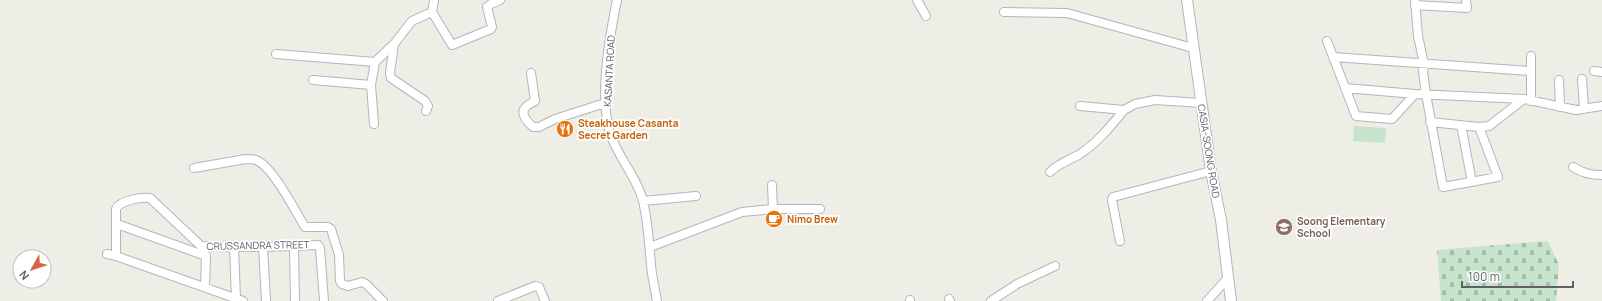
<svg xmlns="http://www.w3.org/2000/svg" width="1602" height="301" viewBox="0 0 1602 301" font-family="Manrope,sans-serif">
  <defs>
    <pattern id="cemetery-stones" width="16" height="16" patternUnits="userSpaceOnUse"><rect width="16" height="16" fill="#c6e3cb"/><path d="M2 7V4a2 2 0 0 1 4 0v3zM10 15v-3a2 2 0 0 1 4 0v3z" fill="#a4bba8"/></pattern>
  </defs>
  <rect width="100%" height="100%" fill="#eeeee7"/>
  <path fill="#c6e3cb" d="M1354 126 1386 128 1385 143 1353 141Z"/>
  <path fill="url(#cemetery-stones)" d="M1548 241 1559 265 1556 301H1441L1437 250Z"/>
  <g fill="none" stroke-linecap="round" stroke-linejoin="round">
    <defs>
      <path id="minor" d="M434 0 432 12 452 45 491 29 492 27 487 7 491 4 500 0
        M617 0C609 39 597 105 613 141 622 162 638 180 643 201 648 222 649 244 651 265 652 277 655 289 657 301
        M917 0 926 16
        M1415 0 1418 36 1424 64 1423 71 1426 94 1443 187 1498 177 1479 127 1430 122
        M1415 5 1467 8 1466 0
        M1004 12 1067 13 1193 48
        M1327 41 1356 116 1392 119 1415 94 1524 99 1576 110 1602 106
        M394 44 390 73 391 78 425 101 428 106 426 111
        M276 54 375 62
        M1333 57 1531 71
        M1594 71 1602 72
        M531 73 535 101C532 103 528 104 526 107 519 113 528 123 533 127H539L555 119 605 103
        M1582 79 1584 109
        M313 80 371 85 375 62 394 44 412 21 432 12
        M1559 80 1560 107
        M371 85 374 124
        M1345 88 1415 94
        M1531 101V56
        M1080 106 1124 110 1135 104 1155 100 1201 103
        M1461 125 1472 182
        M1479 127 1489 126 1524 99
        M1573 167C1583 173 1590 175 1602 175
        M194 168 246 159C250 159 254 159 258 161 274 169 295 211 305 227H328L331 229 339 255 340 281 342 284 348 286 362 282 366 284 383 301
        M1050 172C1059 163 1070 160 1080 154 1097 143 1111 126 1124 110
        M772 185 773 209
        M643 201 696 196
        M117 224 206 256
        M1120 241 1112 200 1113 197 1211 171
        M201 246 263 247 318 245 320 248 324 301
        M294 246 295 301
        M234 247 236 298
        M263 247 266 301
        M650 247 742 212 773 209H820
        M107 254 116 256 243 301
        M116 256V209C120 200 142 197 150 198L201 246 206 256 205 287
        M949 299 950 301
        M910 300V301
        M498 301 535 286 539 287 545 301
        M991 301 1017 284 1055 266
        M1207 301 1228 278"/>
      <path id="tertiary" d="M1187 0 1211 171 1221 220 1231 301"/>
    </defs>
    <use href="#minor" stroke="#b4b5ba" stroke-width="10"/>
    <use href="#tertiary" stroke="#b4b5ba" stroke-width="12"/>
    <use href="#minor" stroke="#fff" stroke-width="8"/>
    <use href="#tertiary" stroke="#fff" stroke-width="10"/>
  </g>
  <defs>
    <symbol id="restaurant-disc" viewBox="-11 -11 22 22"><circle r="9.5" fill="#e8710a" stroke="#fff"/><path d="M-5-6h1v4h1v-4h1v4h1v-4h1v5L-1.5 .5V6h-2V.5L-5-1ZM5-6V6H3V1.5H1.5Q1.5-4 5-6Z" fill="#fff"/></symbol>
    <symbol id="cafe-disc" viewBox="-11 -11 22 22"><circle r="9.5" fill="#e8710a" stroke="#fff"/><path d="M-5.5-4.5H6V0H3Q3 3.5 0 3.5H-2.5Q-5.5 3.5-5.5 0ZM3-3.2v2h1.7v-2ZM-6 4.5H4V6H-6Z" fill="#fff"/></symbol>
    <symbol id="school-disc" viewBox="-11 -11 22 22"><circle r="9.5" fill="#8d6e63" stroke="#fff"/><path d="M0-5L7-2L0 1L-7-2ZM-4 1L0 2.5L4 1V4Q0 6-4 4Z" fill="#fff"/></symbol>
  </defs>
  <g fill-rule="evenodd">
    <use href="#restaurant-disc" x="555" y="119" width="20" height="20"/>
    <use href="#cafe-disc" x="764" y="209" width="20" height="20"/>
    <use href="#school-disc" x="1274" y="217" width="20" height="20"/>
  </g>
  <g text-anchor="middle" stroke-width="3.5" stroke-linejoin="round" paint-order="stroke">
    <g font-size="10" fill="#5e6065" stroke="#fff">
      <text transform="translate(609 71) rotate(-87)" y="4">KASANTA ROAD</text>
      <text transform="translate(1209 151) rotate(81)" y="4">CASIA-SOONG ROAD</text>
      <text transform="translate(258 245) rotate(-1)" y="4">CRUSSANDRA STREET</text>
    </g>
    <g font-size="10" font-weight="bold" fill="#c56008" stroke="#fff" text-anchor="start">
      <text x="578" y="127">Steakhouse Casanta<tspan x="578" dy="12">Secret Garden</tspan></text>
      <text x="787" y="223">Nimo Brew</text>
    </g>
    <g font-size="10" font-weight="bold" fill="#785e54" stroke="#fff" text-anchor="start">
      <text x="1297" y="225">Soong Elementary<tspan x="1297" dy="12">School</tspan></text>
    </g>
  </g>
  <g transform="translate(32 269) rotate(231)"><circle r="19" fill="#ffffff" stroke="#bfbfc1"/>
  <path d="M0-3L7 15L0 10L-7 15Z" fill="#d56747"/>
  <text y="-6" font-size="11" font-weight="bold" text-anchor="middle" fill="#5e6065">N</text>
  </g>
  <path d="M1462 281v6h111v-6" fill="none" stroke="#5e6065" stroke-width="2"/>
  <text x="1468" y="281" font-size="12" fill="#5e6065" stroke="#ffffff" stroke-width="3" paint-order="stroke">100 m</text>
</svg>
